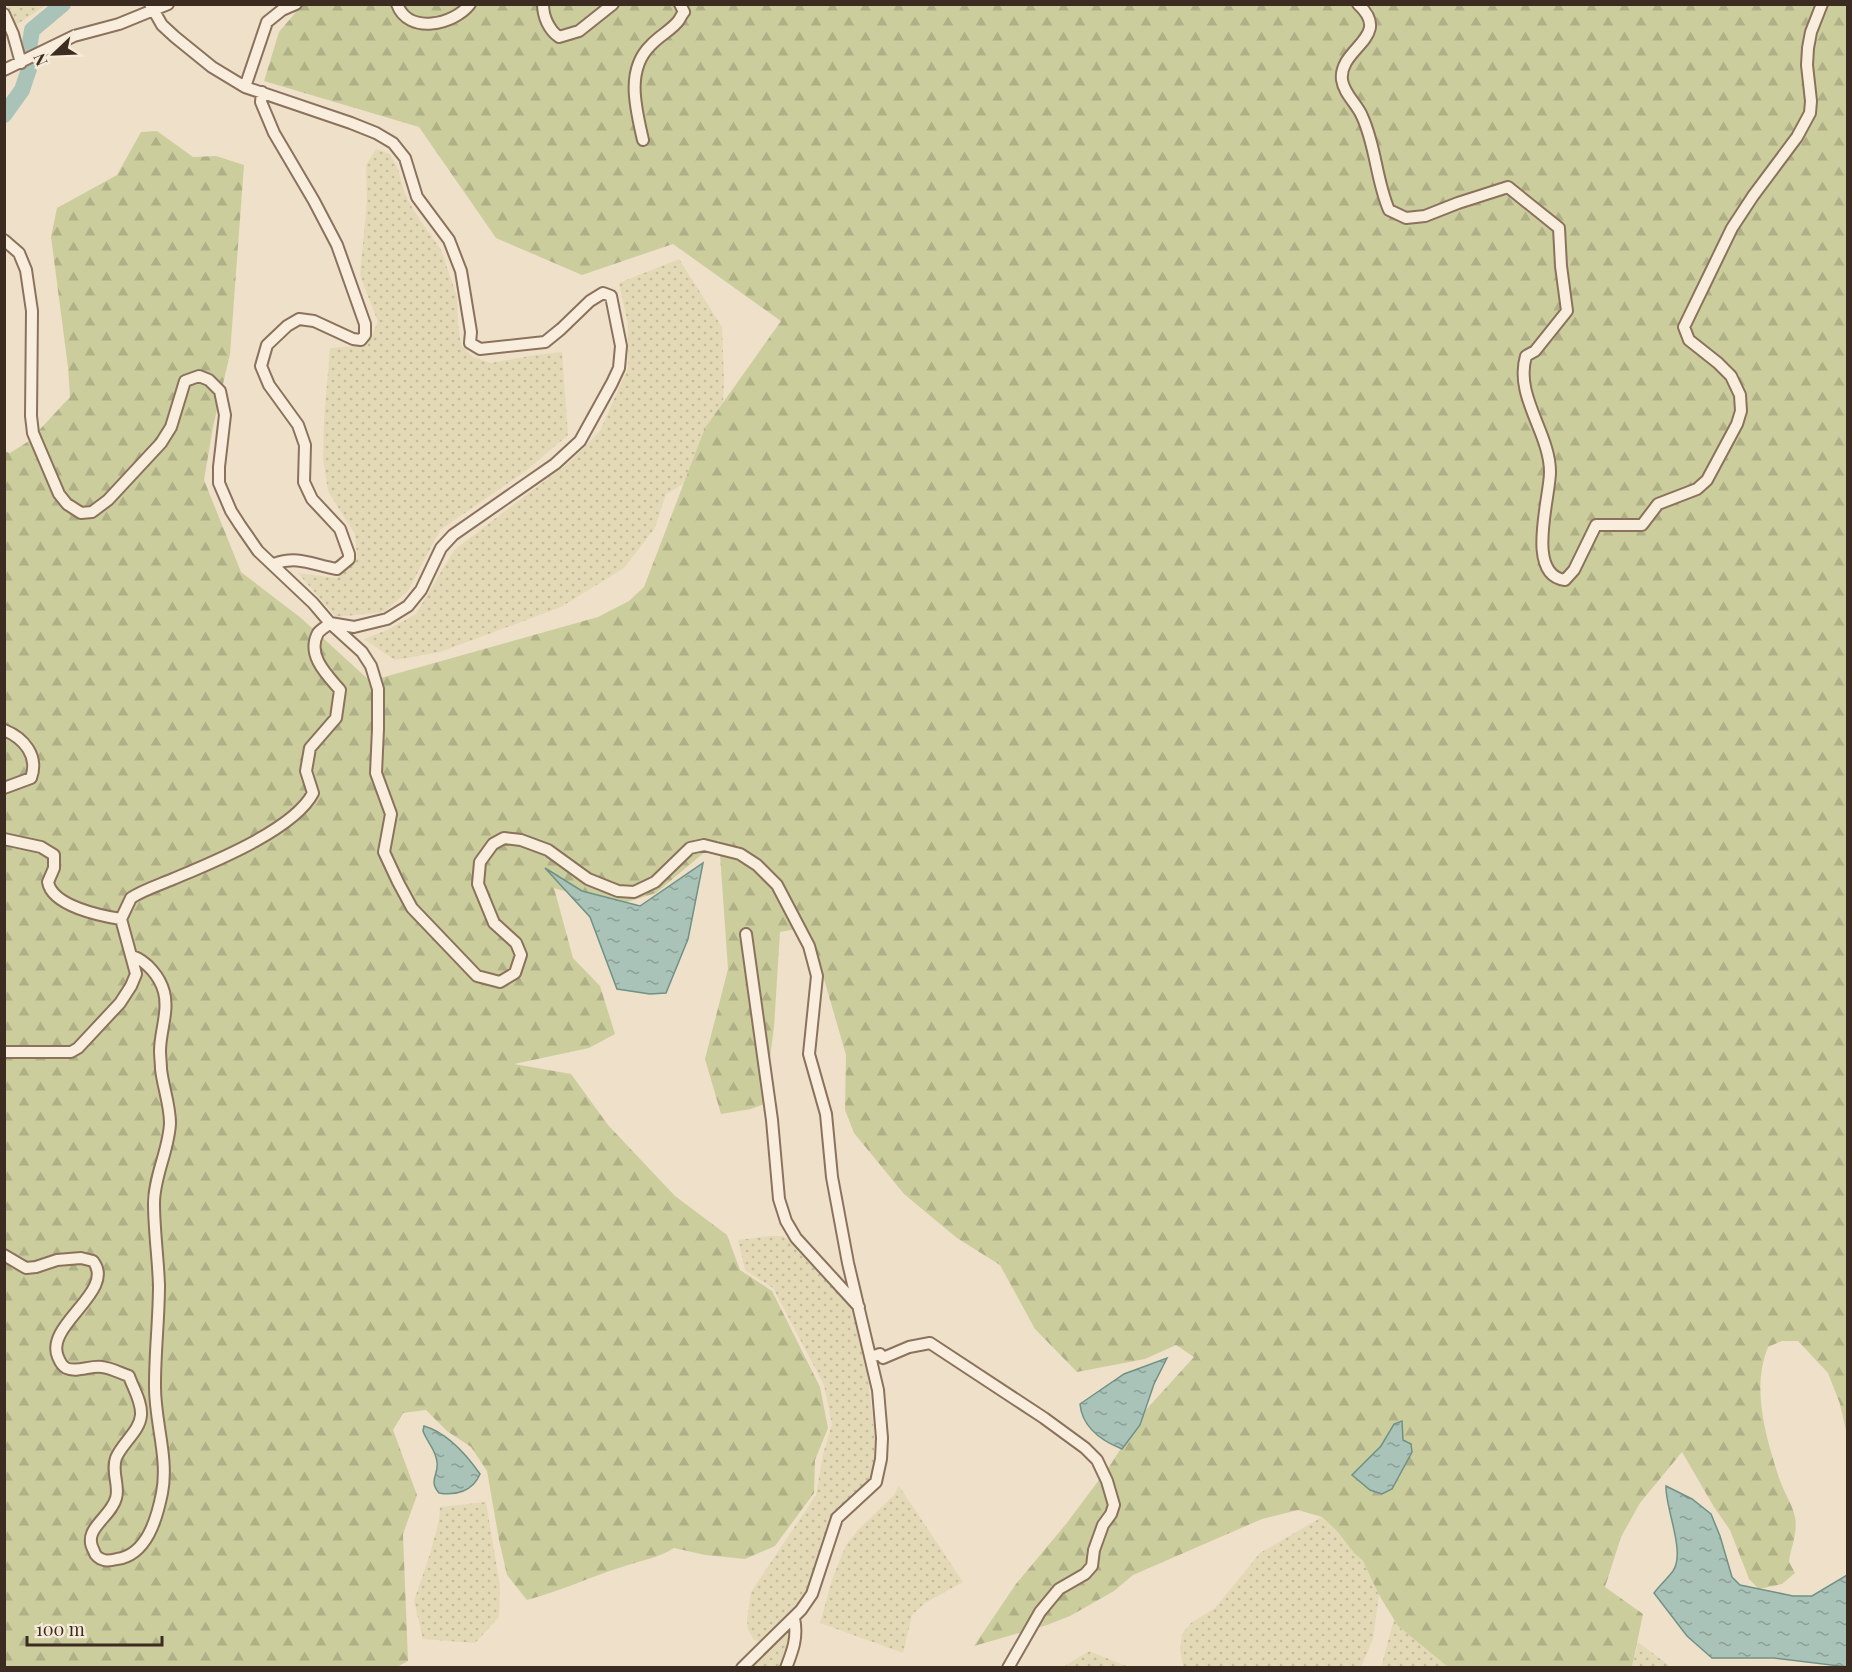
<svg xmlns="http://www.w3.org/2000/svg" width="1852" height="1672" viewBox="0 0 1852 1672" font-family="'Playfair Display',serif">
  <defs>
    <pattern id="farmland-dots" width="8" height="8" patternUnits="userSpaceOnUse" patternTransform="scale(1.5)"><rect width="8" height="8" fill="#e4d9b6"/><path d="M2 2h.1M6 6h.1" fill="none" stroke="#c4ba9c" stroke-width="1.8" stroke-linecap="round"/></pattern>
    <pattern id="forest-firs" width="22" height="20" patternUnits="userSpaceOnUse" patternTransform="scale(1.5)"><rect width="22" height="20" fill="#cccd9d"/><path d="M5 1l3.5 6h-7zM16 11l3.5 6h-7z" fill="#b0b087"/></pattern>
    <pattern id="water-ripples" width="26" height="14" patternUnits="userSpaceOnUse" patternTransform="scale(1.5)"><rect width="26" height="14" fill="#aac3b9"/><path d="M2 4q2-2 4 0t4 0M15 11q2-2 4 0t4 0" fill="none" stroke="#8c9f96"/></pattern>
  </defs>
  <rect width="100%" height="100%" fill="#efe0c9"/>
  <path fill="url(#farmland-dots)" d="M7 5H46L16 25Z
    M376 149 390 154 398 169 404 192 414 211 441 250 457 297 458 324 461 345 473 357 491 363 535 355 562 352 568 435 527 470 440 530 408 591 384 612 336 617 298 573 337 578 357 558 355 534 328 491 323 458 324 420 330 348 367 345 378 322 360 275 367 201 366 165Z
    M679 259 722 327 724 380 722 432 710 469 666 494 655 528 624 568 561 607 440 652 395 660 364 639 387 630 416 614 454 550 571 461 600 431 628 368V325L619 283Z
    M770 1236H783L791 1241 819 1273 854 1310 868 1376 875 1441 872 1477 834 1514 804 1596 790 1614 759 1641 754 1640 748 1630 747 1620 751 1592 816 1495 823 1454 832 1424 824 1385 773 1288 745 1270 738 1240Z
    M899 1486 963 1582 925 1603 912 1615 903 1653 820 1623 833 1577 846 1545 859 1529 894 1495Z
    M486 1502 500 1586 499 1617 475 1643 423 1639 414 1601 430 1554 439 1520 440 1507Z
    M1322 1517 1337 1531 1354 1553 1363 1561 1379 1595 1373 1639 1361 1667H1183L1180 1649 1182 1634 1191 1623 1215 1608 1260 1553Z
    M1394 1619 1398 1626 1448 1667 1381 1668Z
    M791 1629 793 1633 782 1667 749 1668 764 1651Z
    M1638 1642 1671 1667 1632 1668Z
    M1089 1651 1129 1667H1063Z"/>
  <path fill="url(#forest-firs)" d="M302 5H1847L1848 1439 1840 1404 1828 1373 1798 1341H1782L1768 1347C1751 1389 1766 1437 1779 1478 1783 1491 1792 1503 1795 1517 1798 1533 1791 1546 1789 1562L1795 1573 1782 1584 1759 1589 1749 1579 1730 1530 1714 1507 1682 1452 1640 1503 1621 1537 1605 1587 1643 1614 1632 1667H1448L1398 1626 1379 1595 1363 1561 1354 1553 1337 1531 1322 1517 1298 1510 1262 1519 1133 1575 1114 1591 1070 1616 1047 1625 974 1646 1016 1584 1066 1524 1111 1464 1143 1413 1194 1357 1176 1345 1145 1359 1077 1372 1035 1329 1000 1265 957 1238 904 1194 854 1133 845 1110 846 1055 817 955 802 928 780 932 774 1027 764 1104 751 1109 721 1114 705 1059 728 969 719 840 656 893 614 906 554 888 573 958 600 986 615 1034 589 1048 514 1064 571 1074 608 1125 675 1196 727 1235 740 1270 772 1291 820 1387 828 1428 815 1460 814 1493 775 1546 745 1559 705 1555 674 1548C658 1558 643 1560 625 1566 592 1576 561 1591 527 1600L507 1575 499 1540 487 1471 471 1447 447 1431 426 1410 403 1413 393 1430 417 1495 403 1534 408 1661 395 1668 5 1667 4 451 10 453 29 441 70 397 68 367 51 237 57 208 117 175 141 132 157 131 193 157 216 156 244 165 230 354 213 427 204 480 241 572 301 618 370 681 598 617 629 601 644 587 705 428 781 321 673 244 582 275 496 238 419 127 264 81 279 32Z"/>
  <path fill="url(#water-ripples)" stroke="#709286" stroke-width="1.5" d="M703 863 688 939 666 993 650 994 617 989 590 917 545 868 582 891 640 906Z
    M1167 1358 1154 1384 1140 1425 1122 1449C1102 1441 1082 1427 1080 1404L1124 1374Z
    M1402 1421 1403 1440 1411 1444 1412 1452 1392 1489 1382 1494 1370 1490 1352 1475 1381 1446 1394 1424Z
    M424 1426C448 1433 466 1454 480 1474 473 1491 456 1496 439 1493 428 1480 439 1475 437 1462 436 1450 427 1442 423 1431Z
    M1666 1486 1692 1499 1711 1514 1720 1536 1732 1577 1740 1585 1793 1596H1812L1847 1575V1667L1774 1658H1712L1687 1636 1654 1593C1660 1585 1667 1579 1673 1571 1686 1552 1665 1508 1666 1486Z"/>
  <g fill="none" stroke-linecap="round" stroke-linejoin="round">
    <path stroke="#aac3b9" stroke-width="16" d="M4 115 22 90 29 69V49L32 30 63 4"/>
    <defs>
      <path id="street" d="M397 4C408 35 454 25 470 4
        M543 4C543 17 549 30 559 37L579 31 613 4
        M1358 4C1394 37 1338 48 1342 80 1344 94 1357 104 1362 116 1376 146 1376 180 1389 210L1406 218 1425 216 1458 203 1508 187 1559 228 1561 266 1567 311 1535 351 1526 356C1514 396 1550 433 1550 472 1550 498 1525 575 1565 580L1574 570 1596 525H1642L1658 504 1697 489 1707 480 1737 424 1741 411 1740 395 1731 376 1718 363 1689 340 1684 327 1732 228 1753 196 1797 137 1810 113 1811 101 1807 65 1808 48 1811 32 1822 4
        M4 14 13 34 21 63
        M4 70 74 36 119 24 168 4
        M245 87 267 22 282 10 296 4
        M262 92 261 102 274 133 314 201 337 245 365 324V335L361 340 353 339 314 321 299 319 287 326 267 345 261 366 269 385 298 425 305 445 304 482 312 499 340 529 349 554V559L337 569C313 565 298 555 274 564
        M643 140C636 109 625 70 651 45 659 36 673 29 679 20 681 17 682 14 684 12L680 4
        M4 240 19 253 26 270 32 311 31 416 33 433 59 494 67 504 81 513 92 512 108 500 161 443 171 427 185 381 199 376 209 380 220 391 225 415 219 467V483L231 511 240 525 258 551 313 603 330 623 362 652 371 666 378 689V729L376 773 391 814 384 852 398 882 412 908 477 976 500 982 515 973 521 955 516 943 494 923 478 884 480 862 493 844 504 838 521 840 548 850 588 879 618 891 634 892 655 882 690 848 704 845 740 854 757 865 777 885 809 946 817 976 809 1054 826 1114 832 1177 848 1263 878 1390 882 1438 881 1459 876 1482 837 1518 812 1594 801 1610 742 1668
        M4 730C24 738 39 756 31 778L4 788
        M4 839 41 847 54 855V868L48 882C52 906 101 916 121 919
        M746 934 772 1120 779 1199 786 1221 796 1238 859 1307
        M4 1052H71L78 1048 120 1003 131 986 136 974 121 919 131 898C143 890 159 885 173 879 211 863 294 830 313 793L306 771 310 748 336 718 340 690C327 675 306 655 318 633 320 630 327 626 330 623L354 627 387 619 408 606 421 590 441 548 453 535 555 464 580 441 612 383 619 368 621 346 611 296 603 293 590 301 561 329 545 342 480 349 470 343 471 332 461 271 449 240 417 197 405 158 393 143 376 133 351 123 245 87 212 67 175 37 162 25 150 4
        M4 1255 26 1268 36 1267 57 1260 81 1258 93 1261C117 1291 44 1325 58 1357 60 1362 62 1366 66 1368 77 1373 91 1365 102 1367 111 1368 120 1373 129 1376 133 1388 142 1402 141 1415 140 1431 122 1443 116 1458 111 1472 120 1486 116 1498 111 1518 81 1529 94 1551 95 1555 99 1559 104 1560 107 1561 113 1560 117 1559 147 1555 157 1518 162 1493 169 1457 154 1420 155 1384 155 1351 159 1318 159 1285 158 1257 154 1230 154 1203 154 1176 169 1150 170 1123 170 1105 163 1087 161 1069 161 1063 160 1057 160 1051 160 1032 169 1011 164 992 160 977 147 961 132 956
        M871 1357 880 1354 883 1358 909 1347 930 1343 1044 1418 1085 1448 1097 1460 1107 1481 1114 1505 1111 1514 1103 1525 1094 1550 1092 1566 1085 1574 1059 1589 1040 1612 1008 1668
        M786 1668C793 1650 798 1637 794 1618"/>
    </defs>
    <use href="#street" stroke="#8b725d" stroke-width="14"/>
    <use href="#street" stroke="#f9eedd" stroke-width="10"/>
  </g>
  <rect width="1852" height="1672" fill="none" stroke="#3c2b21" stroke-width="12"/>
  <g transform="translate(54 54) rotate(247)" stroke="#f6ebd9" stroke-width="4.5" paint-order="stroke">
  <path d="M0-4.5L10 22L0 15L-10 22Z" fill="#3c2b21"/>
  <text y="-9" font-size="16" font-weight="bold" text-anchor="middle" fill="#3c2b21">N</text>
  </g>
  <path d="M27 1636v9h135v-9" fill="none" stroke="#3c2b21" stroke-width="3"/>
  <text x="36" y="1636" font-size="18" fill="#3c2b21" stroke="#f6ebd9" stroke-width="4.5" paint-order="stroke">100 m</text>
</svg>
